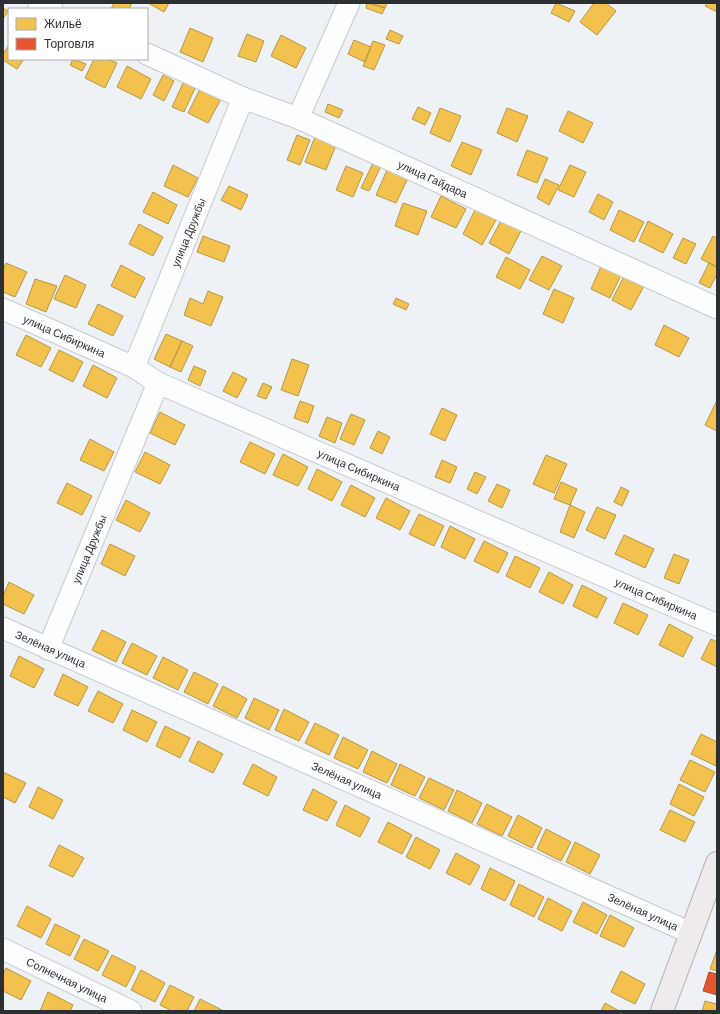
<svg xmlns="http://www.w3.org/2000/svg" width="720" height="1014" viewBox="0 0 720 1014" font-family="Barlow,sans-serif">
  <rect width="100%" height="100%" fill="#eef2f6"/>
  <path fill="#f2c14e" stroke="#b79646" d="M114 3H132L129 9H111Z
    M148 3H169L164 12Z
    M367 3 385 8 382 14 366 8Z
    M371 3H387L385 8Z
    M556 3 575 11 569 22 551 13Z
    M594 3H606L616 11 597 35 580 22Z
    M707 3H717V12L705 6Z
    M3 8 8 11 3 19Z
    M190 28 213 38 203 62 180 52Z
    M390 30 403 36 399 44 386 39Z
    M247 34 264 41 256 62 238 56Z
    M281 35 306 48 296 68 271 56Z
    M354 40 371 47 365 62 348 54Z
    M373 41 385 45 374 70 363 66Z
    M9 45V59H24L17 69 3 60V54Z
    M73 59 86 64 82 71 70 65Z
    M94 59H108L117 63 105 88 85 78Z
    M127 66 151 79 141 99 117 87Z
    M163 75 174 81 164 101 153 95Z
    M184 81 196 86 184 112 172 107Z
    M200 89 221 99 208 123 188 113Z
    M328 104 343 110 339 118 325 112Z
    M418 107 431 113 425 125 412 119Z
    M440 108 461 116 450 142 430 133Z
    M507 108 528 116 517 142 497 133Z
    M568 111 593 123 583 143 559 131Z
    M297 135 310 140 300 165 287 160Z
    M315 137 336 145 326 170 305 162Z
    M462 142 482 150 471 175 451 166Z
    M527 150 548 158 537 183 517 175Z
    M374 161 382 164 369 191 361 188Z
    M173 165 198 178 188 197 164 186Z
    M570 165 586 172 574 197 558 190Z
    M346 166 363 173 353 197 336 190Z
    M387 170 408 178 396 203 376 195Z
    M545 179 559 185 549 205 537 198Z
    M229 186 248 195 241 210 221 200Z
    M153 192 177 205 168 224 143 212Z
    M598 194 613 202 604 220 589 212Z
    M441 196 466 209 456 228 431 217Z
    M403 203 427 211 418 235 395 226Z
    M475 210 496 220 482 245 463 234Z
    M619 210 644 222 634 242 610 230Z
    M502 219 522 229 509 254 489 243Z
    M648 221 673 234 663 253 639 241Z
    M139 224 163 237 153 256 129 244Z
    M203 236 230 246 224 262 197 252Z
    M713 236 717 238V267L701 259Z
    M683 238 696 244 686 264 673 258Z
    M542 256 562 266 549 290 529 280Z
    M506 257 530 270 520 289 496 277Z
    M6 263 27 272 15 297 3 292V270Z
    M709 263 717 267V274L710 288 699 283Z
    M602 264 622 273 610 298 591 289Z
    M121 265 145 278 135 298 111 286Z
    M65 275 86 285 76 308 54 299Z
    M624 276 644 286 631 310 612 300Z
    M35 279 57 286 46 312 26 304Z
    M554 289 574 298 563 323 543 314Z
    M208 291 223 297 211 326 184 315 190 298 203 304Z
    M396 298 409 304 406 310 393 304Z
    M98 304 123 316 113 336 88 324Z
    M664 325 689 338 679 357 655 345Z
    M166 334 182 341 170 367 154 359Z
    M26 335 51 348 41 367 16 355Z
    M182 341 193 346 181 372 170 367Z
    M59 350 83 362 73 382 49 370Z
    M292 359 309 365 298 396 281 390Z
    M93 365 117 378 107 398 83 386Z
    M194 366 206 371 200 386 188 380Z
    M233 372 247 379 237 398 223 391Z
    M263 383 272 387 266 399 257 396Z
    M717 400V431L705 425Z
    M300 401 314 406 308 423 294 418Z
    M442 408 457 415 445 441 430 434Z
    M160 412 185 425 175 445 150 433Z
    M351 414 365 420 354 445 340 439Z
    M327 417 342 423 335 443 319 436Z
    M378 431 390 437 382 454 370 448Z
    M90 439 114 452 104 471 80 460Z
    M250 442 275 454 265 474 240 462Z
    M145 452 170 465 160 484 135 472Z
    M283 454 308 467 298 486 273 475Z
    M546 455 567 464 554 493 533 484Z
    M442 460 457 467 450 483 435 477Z
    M317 469 342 482 332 501 308 489Z
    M475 472 486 477 477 494 467 489Z
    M561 482 577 489 570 505 554 499Z
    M67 483 92 496 82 515 57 503Z
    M497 484 510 490 502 508 488 501Z
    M351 485 375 498 365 517 341 505Z
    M621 487 629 491 622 506 614 502Z
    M386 498 410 511 400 530 376 518Z
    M126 500 150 513 140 532 116 520Z
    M570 505 585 512 574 538 560 532Z
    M597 507 616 515 605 539 586 530Z
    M419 514 444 526 434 546 409 534Z
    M450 526 475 539 465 559 441 547Z
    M624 535 654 549 645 568 615 554Z
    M484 541 508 553 498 573 474 561Z
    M110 544 135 556 125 576 101 564Z
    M674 554 689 560 679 584 664 578Z
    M515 556 540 568 530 588 506 576Z
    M549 572 573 585 563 604 539 592Z
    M9 582 34 595 24 614 3 604V596Z
    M582 585 607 598 597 618 573 606Z
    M623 603 648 615 638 635 614 623Z
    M669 624 693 637 683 657 659 645Z
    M102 630 126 642 116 662 92 650Z
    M711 639 717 642V667L701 659Z
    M132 643 157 656 147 675 122 663Z
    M19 656 44 669 34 688 10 676Z
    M163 657 188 670 178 690 153 678Z
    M194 672 218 684 208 704 184 692Z
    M63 674 88 687 78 706 54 695Z
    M223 686 247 699 237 718 213 706Z
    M98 691 123 704 113 723 88 711Z
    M254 698 279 710 269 730 245 718Z
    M284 709 309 722 299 741 275 730Z
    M132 710 157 722 147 742 123 730Z
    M315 723 339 735 329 755 305 743Z
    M165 726 190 738 180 758 156 746Z
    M701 734 717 742 716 766 691 754Z
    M343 737 368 750 358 769 334 758Z
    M198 741 223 754 213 773 189 761Z
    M372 751 397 764 387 783 363 772Z
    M690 760 715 772 705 792 680 780Z
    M253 764 277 777 268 796 243 784Z
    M400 764 425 777 415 796 391 785Z
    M3 772 26 783 15 803 3 797Z
    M429 778 454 790 444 810 419 798Z
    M679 784 704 797 694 816 670 804Z
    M38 787 63 800 53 819 29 807Z
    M313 789 337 802 327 821 303 810Z
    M457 790 482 803 472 823 448 811Z
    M487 804 512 817 502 836 477 824Z
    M345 805 370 818 360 837 336 825Z
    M670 810 695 822 685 842 660 830Z
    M518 815 542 828 532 848 508 836Z
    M388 822 412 835 402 854 378 842Z
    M546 829 571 842 561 861 537 849Z
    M416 837 440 850 430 869 406 857Z
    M575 842 600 855 590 874 566 862Z
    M59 845 84 858 73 877 49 866Z
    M456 853 480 866 470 885 446 873Z
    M490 868 515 881 505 901 481 889Z
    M519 884 544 897 534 917 510 905Z
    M548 898 572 911 562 931 538 919Z
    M583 902 607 915 597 934 573 922Z
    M27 906 51 919 41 938 17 926Z
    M610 915 634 928 624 947 600 936Z
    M55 924 80 936 70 956 46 944Z
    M84 939 109 951 98 971 74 959Z
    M717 950V971L710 969Z
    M112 955 136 967 126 987 102 975Z
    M6 968 31 981 21 1000 3 991V975Z
    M141 970 165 983 155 1002 131 990Z
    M621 971 645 984 635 1004 611 992Z
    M170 985 194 997 187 1011H172L160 1005Z
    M48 992 73 1005 70 1011H40Z
    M200 999 224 1011H194Z
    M705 1001 717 1004V1011H702Z
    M605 1003 619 1011H601Z"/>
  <path fill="#e4572e" stroke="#ad4b30" d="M709 972 717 974V995L703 991Z"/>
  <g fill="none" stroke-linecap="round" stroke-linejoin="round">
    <defs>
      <g id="minor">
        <path d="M39 3 52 9"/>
        <path id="s1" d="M147 54 243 98 298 118 717 308"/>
        <path d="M298 118 349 3"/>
        <path id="s2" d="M3 309 134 367 158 383 717 625"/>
        <path id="s3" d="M134 367 243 98"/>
        <path id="s4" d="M3 628 691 933"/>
        <path id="s5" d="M48 649 158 383"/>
        <path id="s6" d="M3 949 131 1011"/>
      </g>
      <path id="major" d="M662 1011 717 863"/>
    </defs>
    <use href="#minor" stroke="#c6c9cd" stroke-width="23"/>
    <use href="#major" stroke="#b8b0b3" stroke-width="24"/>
    <use href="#minor" stroke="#fcfdfe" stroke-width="21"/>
    <use href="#major" stroke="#efeaec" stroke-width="22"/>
  </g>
  <g text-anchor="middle" stroke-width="4" stroke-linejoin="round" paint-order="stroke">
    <g font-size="11" fill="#2d3033" stroke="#fff">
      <text dy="4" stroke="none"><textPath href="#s1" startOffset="312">улица Гайдара</textPath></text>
      <text dy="4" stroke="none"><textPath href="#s3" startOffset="145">улица Дружбы</textPath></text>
      <text dy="4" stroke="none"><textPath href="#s2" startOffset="67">улица Сибиркина</textPath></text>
      <text dy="4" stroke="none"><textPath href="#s2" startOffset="391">улица Сибиркина</textPath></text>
      <text dy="4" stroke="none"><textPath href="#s5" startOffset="108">улица Дружбы</textPath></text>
      <text dy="4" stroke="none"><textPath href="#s2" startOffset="715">улица Сибиркина</textPath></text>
      <text dy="4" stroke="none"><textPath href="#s4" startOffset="52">Зелёная улица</textPath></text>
      <text dy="4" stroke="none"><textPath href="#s4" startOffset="376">Зелёная улица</textPath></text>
      <text dy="4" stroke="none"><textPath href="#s4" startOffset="700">Зелёная улица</textPath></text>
      <text dy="4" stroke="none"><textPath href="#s6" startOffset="71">Солнечная улица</textPath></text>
    </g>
  </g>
  <rect width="720" height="1014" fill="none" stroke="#2d3033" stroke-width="8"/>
  <rect x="8" y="8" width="140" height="52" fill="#ffffff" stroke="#abacad"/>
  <rect x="16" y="18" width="20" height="12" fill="#f2c14e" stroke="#abacad"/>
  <text x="44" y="28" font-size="12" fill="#2d3033">Жильё</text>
  <rect x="16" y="38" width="20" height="12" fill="#e4572e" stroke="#abacad"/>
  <text x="44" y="48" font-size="12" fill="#2d3033">Торговля</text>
</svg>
